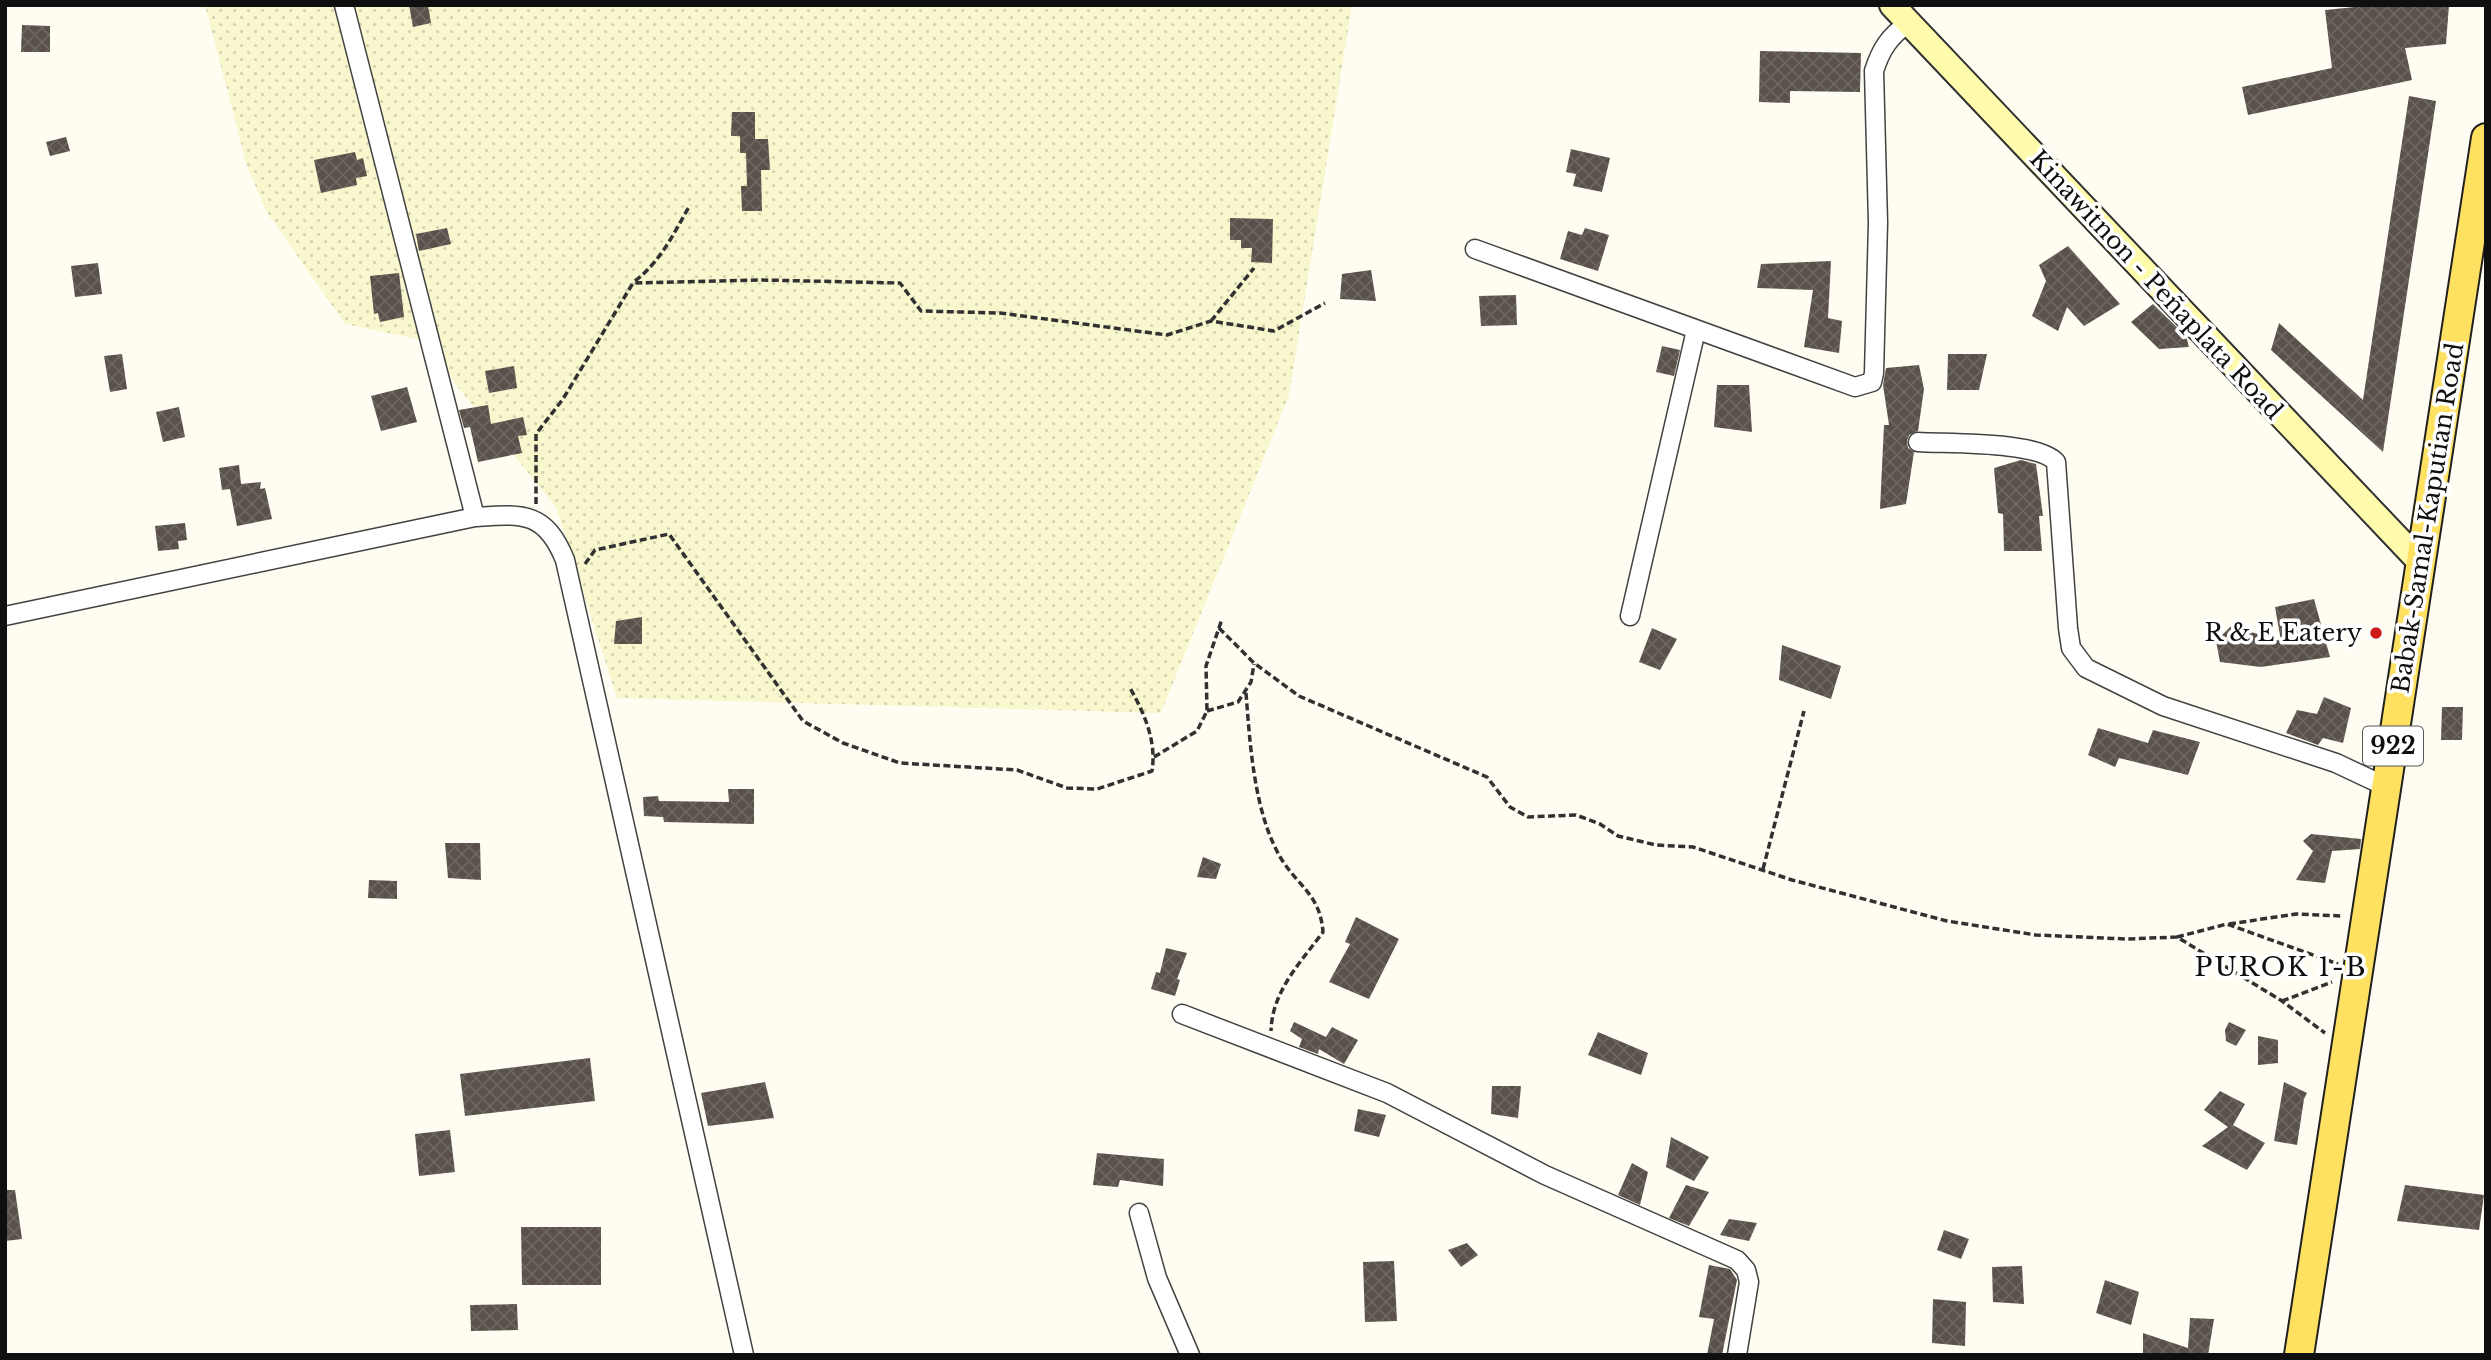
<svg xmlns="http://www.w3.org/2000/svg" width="2491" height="1360" viewBox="0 0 2491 1360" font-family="'Libre Baskerville',serif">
  <defs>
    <pattern id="farmland-dots" width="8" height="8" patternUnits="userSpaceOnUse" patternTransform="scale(1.75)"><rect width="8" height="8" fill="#f8f7ce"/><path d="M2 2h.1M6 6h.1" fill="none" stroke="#d3d3b0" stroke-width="1.8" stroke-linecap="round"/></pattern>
    <pattern id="building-cross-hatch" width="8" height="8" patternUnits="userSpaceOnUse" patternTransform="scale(1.75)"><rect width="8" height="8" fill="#59514a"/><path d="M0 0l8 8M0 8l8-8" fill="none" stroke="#6c6560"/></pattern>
  </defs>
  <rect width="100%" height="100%" fill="#fffdf1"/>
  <path fill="url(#farmland-dots)" d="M205 5H1352L1289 395 1161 713 617 698 556 507 457 386 426 341 345 324 266 211 247 166Z"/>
  <path fill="url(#building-cross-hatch)" d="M409 5H428L431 23 413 27Z
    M2375 5H2449L2446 44 2405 48 2412 80 2248 115 2242 87 2332 68 2325 10Z
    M22 25 50 26V52H21Z
    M1760 51 1861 53 1860 92 1790 91V103L1759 102Z
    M2409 96 2436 101 2383 452 2271 350 2279 323 2363 400Z
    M732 112H755V139H768L770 170H761L762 211H742L741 186H747L746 153H740V136H731Z
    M66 137 70 151 50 156 46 142Z
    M1571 149 1610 158 1602 192 1573 186 1576 174 1566 172Z
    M355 152 357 160 363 158 367 176 356 178 357 185 321 193 314 160Z
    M1230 218 1273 219 1272 263 1251 262 1252 248H1241V240H1230Z
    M447 228 451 244 419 251 416 234Z
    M1585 228 1609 235 1598 271 1560 259 1568 231 1582 235Z
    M2068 246 2120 304 2084 326 2067 307 2058 331 2032 316 2046 281 2039 265Z
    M1831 261 1828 318 1842 321 1839 353 1804 347 1813 290 1757 288 1761 264Z
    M98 263 102 294 75 297 71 266Z
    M1371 270 1376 301 1340 299 1342 274Z
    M399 273 404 317 380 322 378 313 374 314 370 276Z
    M1516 295 1517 325 1481 326 1479 296Z
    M2153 304 2186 336 2189 347 2159 349 2131 322Z
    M1662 346 1680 350 1674 376 1656 372Z
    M122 354 127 389 110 392 104 356Z
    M1948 354H1987L1979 390H1947Z
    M1919 365 1924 389 1918 431 1909 435 1907 441 1908 448 1914 452 1906 504 1880 509 1884 425H1889L1883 385 1886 368Z
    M514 366 517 388 489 393 485 371Z
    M1717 385H1749L1752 432 1714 427Z
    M407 387 417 422 381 431 371 396Z
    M488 405 491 424 523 417 527 435 518 436 522 453 478 462 470 427 464 428 459 410Z
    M179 407 185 437 163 442 156 412Z
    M2021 460 2036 464 2043 516H2039L2042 551H2004L2003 514 1998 513 1994 468Z
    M239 465 241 484 261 482 260 489 265 488 272 519 237 526 230 489 222 490 219 468Z
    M185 523 187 540 178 541 179 549 158 551 155 526Z
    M2314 599 2330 657 2261 667 2220 662 2216 641 2231 626 2281 641 2275 607Z
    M642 617V644H614L616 621Z
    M1652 628 1677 639 1660 670 1639 662Z
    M1782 645 1841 666 1831 699 1779 680Z
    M2324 697 2351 708 2343 743 2323 738 2318 745 2286 733 2297 710 2317 714Z
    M2442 707H2463L2462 740H2441Z
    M2098 728 2148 743 2153 730 2200 742 2188 775 2119 758 2115 767 2088 755Z
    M728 789H754V824L664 822 663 817 644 816 643 797 658 796 659 801 729 802Z
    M2311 834 2361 839 2360 849 2332 851 2325 883 2296 880 2313 851 2303 841Z
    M445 843H480L481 880 448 878Z
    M1203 857 1221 864 1216 879 1197 877Z
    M369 880 397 881V899L368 898Z
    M1356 917 1399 939 1369 999 1329 982 1350 944 1345 942Z
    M1166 948 1187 953 1177 979 1180 980 1175 996 1151 989 1156 972 1160 973Z
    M1294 1022 1326 1037 1332 1027 1358 1040 1344 1064 1319 1049 1318 1054 1299 1047 1302 1039 1290 1031Z
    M2229 1022 2246 1030 2236 1046 2226 1041 2225 1030Z
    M1598 1032 1648 1053 1641 1075 1588 1055Z
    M2258 1036 2278 1040V1063L2258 1065Z
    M590 1058 595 1101 465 1116 460 1074Z
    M765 1082 774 1118 708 1126 701 1093Z
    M2284 1082 2307 1093 2304 1099 2297 1145 2274 1141Z
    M1492 1086H1521L1518 1118 1491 1114Z
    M2220 1091 2245 1104 2233 1125 2265 1143 2247 1170 2202 1146 2228 1127 2204 1110Z
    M1358 1109 1386 1115 1379 1137 1354 1131Z
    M450 1130 455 1172 419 1176 415 1134Z
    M1671 1137 1709 1157 1694 1181 1666 1167Z
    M1097 1153 1164 1159 1163 1186 1120 1180 1118 1187 1093 1185Z
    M1632 1163 1648 1172 1640 1205 1618 1195Z
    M1686 1185 1709 1192 1689 1226 1669 1218Z
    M2405 1185 2484 1195 2479 1230 2397 1221Z
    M5 1190H15L22 1239 5 1241Z
    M1729 1219 1757 1223 1749 1241 1720 1235Z
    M521 1227H601V1285H522Z
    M1944 1230 1969 1239 1961 1259 1937 1250Z
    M1467 1243 1478 1255 1461 1267 1448 1250Z
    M1394 1261 1397 1321 1365 1322 1363 1262Z
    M1709 1265 1730 1269 1737 1280 1722 1355H1707L1714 1319 1699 1317Z
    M2022 1266 2024 1304 1993 1302 1992 1267Z
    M2105 1280 2139 1292 2131 1325 2096 1313Z
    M1933 1299 1966 1302 1965 1346 1932 1343Z
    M517 1304 518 1330 471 1331 470 1305Z
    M2190 1318 2214 1319 2208 1355H2143V1333L2188 1348Z"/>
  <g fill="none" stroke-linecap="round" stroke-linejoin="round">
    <defs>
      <path id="street" d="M344 5 475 517
        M1475 249 1855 387 1872 382 1874 373 1878 223 1874 71C1881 49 1889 37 1908 23
        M1918 442C1949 444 2037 441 2056 462L2068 628 2071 648 2086 668 2163 706 2336 763 2387 787
        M5 616 475 517C523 514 545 511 565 560L744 1355
        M1630 616 1696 330
        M1182 1014 1387 1093 1545 1175 1737 1260 1746 1270 1749 1282 1737 1355
        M1139 1213 1157 1278 1190 1355"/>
      <path id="secondary" d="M1892 5 2421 563"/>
      <path id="primary" d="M2299 1355 2486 138"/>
    </defs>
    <use href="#street" stroke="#424242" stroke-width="21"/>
    <use href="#secondary" stroke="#313131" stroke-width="28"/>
    <use href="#primary" stroke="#202020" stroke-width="32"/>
    <path stroke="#313131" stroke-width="3.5" stroke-dasharray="7 3.5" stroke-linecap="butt" d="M635 281C661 261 674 233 690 205
      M1211 321 1254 268
      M536 504V434L563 399 633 283 762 280 900 283 921 311 1000 313 1167 335 1211 321 1274 331 1325 303
      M585 564 595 550 669 534 803 721 843 743 900 763 1017 770 1067 788 1097 789 1152 771C1157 740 1143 711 1129 686
      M1219 628 1254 663 1299 696 1487 777 1510 807 1528 817 1576 815 1600 824 1618 836 1656 845 1693 847 1792 880 1947 921 2036 935 2127 939 2177 937 2282 1001 2325 1033
      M1246 693C1250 744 1254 815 1282 860 1300 888 1320 895 1323 932 1301 962 1272 991 1271 1031
      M1207 711 1238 702 1251 682 1254 664
      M1154 757 1197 731 1207 711 1206 666 1222 619
      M1763 869 1804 711
      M2229 924 2296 914 2343 916
      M2177 937 2227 924 2338 964
      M2282 1001 2332 982"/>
    <use href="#street" stroke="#fff" stroke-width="18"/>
    <use href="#secondary" stroke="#fffbac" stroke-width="24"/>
    <use href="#primary" stroke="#ffe161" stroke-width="28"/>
  </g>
  <circle fill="#cc1b1a" stroke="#fff" stroke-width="2.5" cx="2376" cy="633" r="7"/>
  <g text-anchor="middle" stroke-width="7" stroke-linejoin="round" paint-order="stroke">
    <rect fill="#fff" stroke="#575757" stroke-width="2" x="2363" y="726.5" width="60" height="39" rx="5"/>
    <g font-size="23" font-weight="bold" fill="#0f0f0f">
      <text x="2393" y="754">922</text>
    </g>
    <g font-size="24" fill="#0f0f0f" stroke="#fff">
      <text transform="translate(2156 285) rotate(47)" y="8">Kinawitnon - Peñaplata Road</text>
      <text transform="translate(2428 518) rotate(-81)" y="8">Babak-Samal-Kaputian Road</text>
    </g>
    <g font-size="24" fill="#0f0f0f" stroke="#fff" text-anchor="end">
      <text x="2362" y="641">R &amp; E Eatery</text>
    </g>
    <g font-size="26" letter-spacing="2" fill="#0f0f0f" stroke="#fff">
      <text x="2281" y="976">PUROK 1-B</text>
    </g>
  </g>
  <rect width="2491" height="1360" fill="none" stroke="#0f0f0f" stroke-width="14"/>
</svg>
